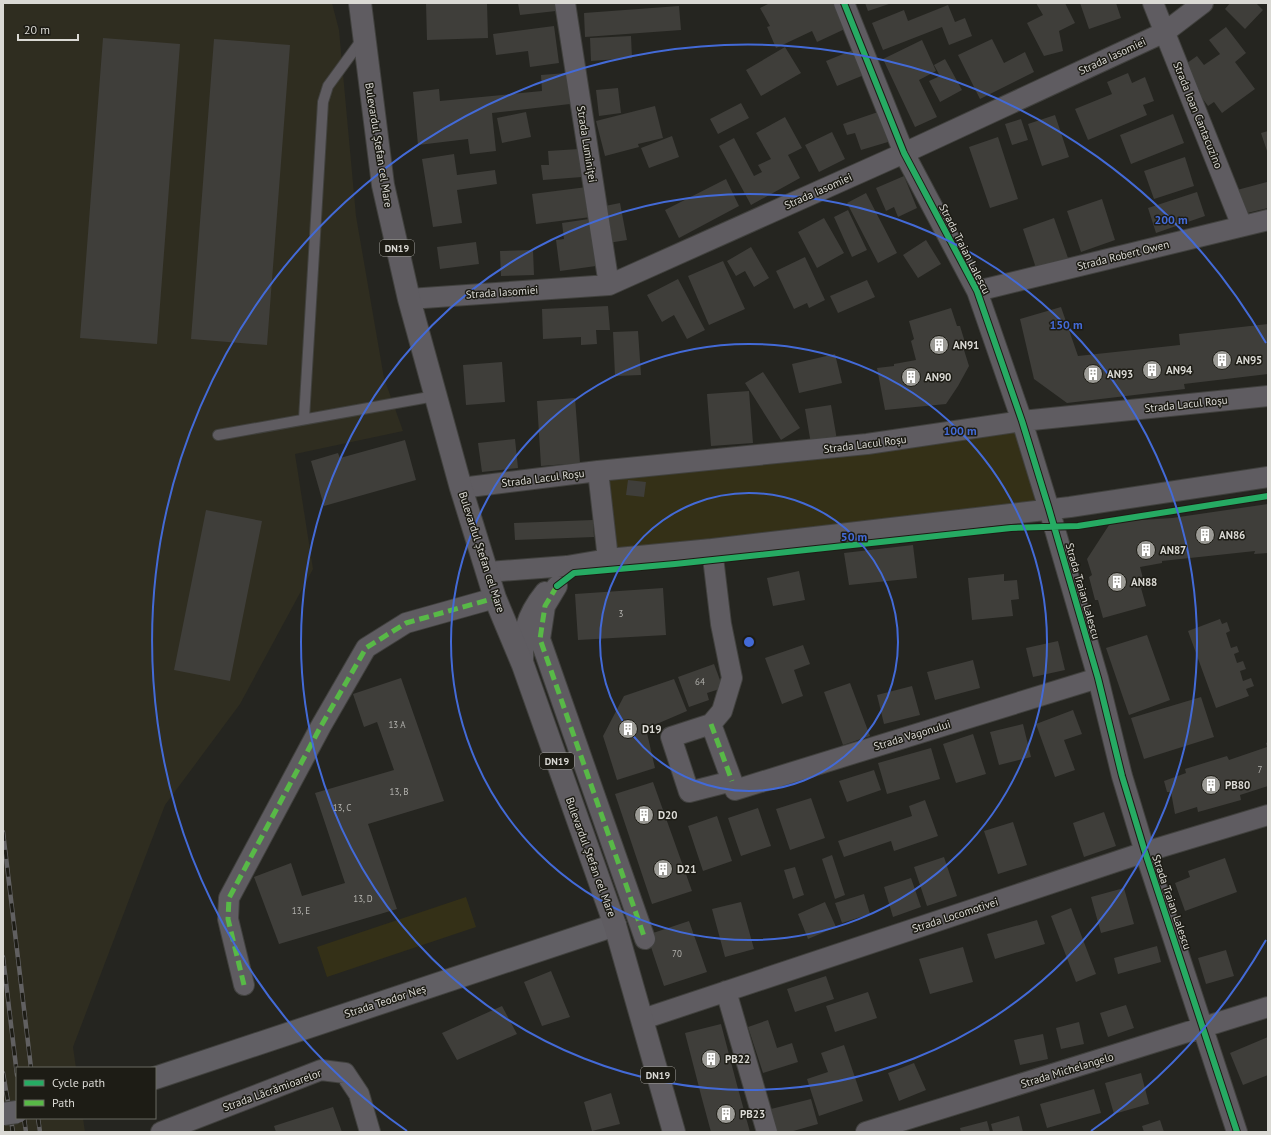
<svg xmlns="http://www.w3.org/2000/svg" width="1271" height="1135" viewBox="0 0 1271 1135" font-family="'PT Sans',sans-serif">
  <rect width="100%" height="100%" fill="#252520"/>
  <path fill="#2f2d20" d="M3 3H332L339 30 356 216 384 378 403 431 295 454 313 569 240 704 165 805 73 1047 76 1068H17V1118H83L85 1132H3Z"/>
  <path fill="#343017" d="M1022 421 1049 509 608 559 598 471Z
    M466 897 476 927 327 977 317 947Z"/>
  <path fill="#3f3e3a" d="M426 3H487L488 38 427 40Z
    M518 3H555L556 11 520 15Z
    M770 3H835L847 28 817 42 812 31 776 48 767 27 770 26 760 8Z
    M865 3H892L868 11Z
    M1036 3H1065L1075 23 1059 31 1063 51 1044 56 1027 23 1043 15Z
    M1080 3H1116L1121 18 1089 29Z
    M1230 3H1256L1263 10 1245 29 1225 9Z
    M948 5 955 22 965 18 972 36 949 45 942 27 883 50 872 23 904 10 908 21Z
    M679 6 681 30 585 37 584 13Z
    M554 26 559 63 530 67 528 51 496 55 493 34Z
    M1226 27 1246 53 1235 62 1255 89 1222 113 1214 102 1208 106 1180 68 1197 56 1204 65 1220 54 1209 40Z
    M631 36 632 58 591 61 590 38Z
    M103 38 180 44 157 344 80 338Z
    M214 39 290 45 267 345 191 339Z
    M992 39 1004 63 1025 52 1034 72 980 99 958 55Z
    M922 40 936 71 919 80 937 117 915 127 883 59Z
    M785 47 801 73 761 96 746 70Z
    M853 50 864 75 837 86 826 61Z
    M945 59 962 90 940 102 929 81 940 76 934 65Z
    M567 73 570 104 492 113 496 151 470 154 468 139 418 145 413 92 439 89 440 101 542 91 541 75Z
    M1128 73 1132 83 1145 77 1154 101 1143 105 1147 115 1088 140 1075 109 1112 94 1107 82Z
    M618 88 621 113 599 116 596 90Z
    M741 103 749 118 718 134 710 119Z
    M655 106 663 138 638 144 639 147 605 156 596 121Z
    M526 112 531 137 502 143 497 118Z
    M878 112 888 142 861 150 855 133 847 135 843 124Z
    M1173 114 1184 143 1131 164 1120 135Z
    M1055 115 1069 157 1042 166 1028 124Z
    M785 117 802 148 788 155 800 178 751 205 719 146 734 138 754 176 762 172 758 165 771 159 756 133Z
    M1021 119 1028 140 1012 145 1005 124Z
    M1268 131V154L1261 133Z
    M832 132 845 159 819 172 805 145Z
    M672 136 679 157 649 168 641 148Z
    M998 137 1018 199 990 208 969 147Z
    M579 149 582 177 543 180 541 165H549L548 151Z
    M454 154 457 175 495 170 497 184 457 190 462 223 433 227 422 159Z
    M1185 157 1194 186 1154 199 1144 171Z
    M904 176 917 208 898 217 894 207 886 211 876 188Z
    M726 179 739 206 679 238 665 210Z
    M1267 182 1268 208 1243 214 1237 190Z
    M587 187 591 217 536 224 532 194Z
    M1197 192 1205 216 1156 233 1148 208Z
    M866 193 897 253 878 263 847 203Z
    M1102 199 1115 240 1081 252 1067 211Z
    M620 203 627 240 608 243 600 207Z
    M848 210 867 250 852 257 834 217Z
    M824 218 844 253 817 268 798 232Z
    M1054 218 1068 258 1036 268 1023 229Z
    M589 219 596 266 560 271 556 240 564 239 562 223Z
    M926 240 941 264 918 278 903 255Z
    M476 242 479 264 440 269 437 247Z
    M751 247 769 278 754 287 745 271 736 276 727 261Z
    M533 250 534 275 501 276 500 251Z
    M805 257 825 300 809 308 807 303 794 309 776 271Z
    M723 261 745 309 709 325 688 276Z
    M678 279 705 330 687 339 674 315 662 322 647 295Z
    M867 280 875 297 838 313 830 296Z
    M608 306 610 330H596L597 344 581 345V337L543 339 542 309Z
    M1061 307 1078 356 1180 345 1179 334 1268 324V374L1184 384 1185 389 1067 403 1034 379 1020 319Z
    M951 308 957 326H960L967 349 964 350 969 366 958 386 946 404 885 410 877 368 894 366V364L916 360 911 341 914 339 909 321Z
    M638 331 641 375 615 376 613 332Z
    M835 354 842 383 799 393 792 364Z
    M502 362 505 402 466 405 463 365Z
    M763 372 800 428 781 440 745 383Z
    M749 391 753 443 711 446 707 394Z
    M575 398 580 463 541 466 537 401Z
    M831 405 837 440 811 444 805 409Z
    M515 439 518 468 482 472 478 443Z
    M405 440 416 480 324 506 311 461 338 453 340 458Z
    M628 480 646 482 644 497 626 495Z
    M1268 504V553L1254 554 1255 551 1162 561V563L1140 567 1145 586 1141 588 1146 606 1103 618 1098 600H1095L1089 577 1092 575 1087 559 1111 522 1172 518Z
    M206 510 262 521 230 681 174 670Z
    M593 520 594 537 515 540 514 523Z
    M913 545 917 578 849 585 844 553Z
    M799 571 805 600 773 606 767 578Z
    M1004 574V581L1017 580 1019 599 1011 600 1013 616 972 620 968 578Z
    M663 588 666 635 578 640 575 594Z
    M1220 619 1222 624 1227 622 1230 631 1226 633 1231 648 1237 646 1239 652 1234 654 1237 663 1243 661 1246 669 1240 671 1243 681 1251 678 1254 686 1246 689 1249 696 1216 708 1188 631Z
    M1147 635 1170 700 1129 715 1106 648Z
    M1058 641 1065 670 1033 677 1026 648Z
    M803 645 810 664 794 670 803 696 782 704 765 658Z
    M973 660 980 688 935 700 927 672Z
    M714 664 723 688 707 693 709 700 689 707 678 677Z
    M401 678 444 801 368 824 397 909 279 944 254 877 291 863 302 896 345 883 315 793 394 770 377 722 364 727 353 694Z
    M674 679 687 711 652 726 647 733 655 768 617 780 603 736 624 696Z
    M850 683 870 736 843 745 824 692Z
    M912 686 920 715 884 724 877 695Z
    M1201 697 1214 737 1144 759 1131 718Z
    M1073 710 1082 734 1064 740 1075 770 1055 777 1036 724Z
    M1023 724 1031 757 999 765 990 732Z
    M973 734 986 774 956 783 943 744Z
    M1268 742V786L1240 795 1241 800 1198 812 1197 807 1175 814 1171 792H1167L1164 781 1186 773 1185 769 1227 756 1229 760 1267 747 1266 743Z
    M931 748 940 779 887 794 878 763Z
    M874 770 881 790 847 802 839 781Z
    M653 782 692 891 652 904 615 794Z
    M811 798 825 838 790 850 776 809Z
    M925 800 938 836 894 851 891 841 844 857 838 841 912 816 909 806Z
    M758 808 771 846 741 856 728 818Z
    M1104 812 1116 846 1084 857 1073 823Z
    M717 816 732 861 703 871 688 826Z
    M1013 822 1027 865 998 874 984 831Z
    M832 855 845 895 835 899 822 859Z
    M944 857 957 896 927 906 914 867Z
    M1225 858 1237 892 1185 911 1175 883 1190 877 1188 871Z
    M795 867 804 895 793 899 784 870Z
    M911 878 921 907 893 917 884 887Z
    M1124 888 1134 924 1101 933 1091 897Z
    M864 894 870 914 842 923 835 903Z
    M741 902 754 949 725 957 712 909Z
    M825 902 836 927 808 939 798 914Z
    M1071 908 1096 974 1076 982 1051 916Z
    M1037 920 1045 944 995 959 987 934Z
    M689 921 707 972 664 986 647 935Z
    M1157 946 1161 962 1118 974 1114 958Z
    M963 947 973 982 930 994 919 959Z
    M1226 950 1234 976 1206 984 1198 958Z
    M551 971 570 1017 542 1026 524 982Z
    M826 976 834 999 795 1012 787 989Z
    M868 992 877 1018 835 1032 826 1006Z
    M1126 1005 1134 1028 1108 1037 1100 1013Z
    M502 1006 517 1034 457 1060 442 1033Z
    M768 1020 777 1048 792 1043 798 1062 763 1073 748 1027Z
    M1079 1022 1084 1044 1061 1049 1056 1028Z
    M721 1024 737 1085 750 1132H711L701 1095 685 1033Z
    M1043 1034 1048 1059 1020 1065 1014 1040Z
    M1268 1037V1075L1243 1085 1230 1053Z
    M844 1045 863 1101 819 1116 807 1079 828 1072 821 1053Z
    M914 1063 926 1090 899 1101 888 1073Z
    M1141 1073 1149 1104 1114 1114 1105 1083Z
    M1094 1089 1101 1113 1047 1128 1040 1104Z
    M611 1093 620 1124 592 1131 584 1102Z
    M811 1099 818 1124 790 1132H777L771 1109Z
    M333 1107 342 1132H276L274 1126Z
    M1019 1116 1023 1132H993L991 1124Z
    M1160 1120 1164 1132H1144L1142 1126Z
    M987 1121 990 1132H961L960 1128Z"/>
  <g fill="none" stroke-linecap="round" stroke-linejoin="round">
    <defs>
      <path id="lane" d="M304 419 323 102 328 86 363 38
        M218 435 435 396"/>
      <path id="street" d="M565 3 609 285
        M844 3 904 153 977 291 1022 421 1049 509 1098 678 1122 776 1145 852 1237 1132
        M1153 3 1242 226
        M977 291 1268 220
        M409 299 609 285 904 153 1165 32 1203 3
        M598 471 608 559
        M461 488 598 471 867 444 1022 421 1268 396
        M712 549 721 624 732 678 722 711 711 724 671 737 689 792 732 781 735 790 1098 678
        M488 572 567 566 608 559 712 549 1070 507 1268 477
        M557 586 545 606 540 639 645 939
        M523 664C523 633 524 618 545 592
        M711 724 732 781
        M244 985 228 919 229 898 321 726 366 648 406 623 495 598
        M726 991 767 1132
        M643 1019 1145 852 1268 815
        M161 1132 321 1070 345 1073 359 1094 370 1132
        M866 1132 1268 1007"/>
      <path id="secondary" d="M155 1078 615 925"/>
      <path id="primary" d="M360 3 383 185 409 299 461 488 495 598 523 665 615 925 674 1132"/>
    </defs>
    <use href="#lane" stroke="#41413e" stroke-width="12"/>
    <use href="#street" stroke="#41413e" stroke-width="22"/>
    <use href="#secondary" stroke="#41413e" stroke-width="24"/>
    <use href="#primary" stroke="#41413e" stroke-width="24"/>
    <use href="#lane" stroke="#5f5c61" stroke-width="10"/>
    <use href="#street" stroke="#5f5c61" stroke-width="20"/>
    <use href="#secondary" stroke="#615f64" stroke-width="22"/>
    <use href="#primary" stroke="#5f5c61" stroke-width="22"/>
    <defs>
      <path id="rail" d="M3 832 31 1068
        M3 957 17 1075
        M3 1073 13 1132
        M24 1118 26 1132
        M38 1118 40 1132"/>
    </defs>
    <use href="#rail" stroke="#616061" stroke-width="4.5"/>
    <use href="#rail" stroke="#1d1c15" stroke-width="3" stroke-dasharray="9" stroke-linecap="butt"/>
    <defs>
      <path id="secondary-bridge" d="M3 1114 17 1112"/>
    </defs>
    <use href="#secondary-bridge" stroke="#41413e" stroke-width="24" stroke-linecap="butt"/>
    <use href="#secondary-bridge" stroke="#615f64" stroke-width="22"/>
    <path stroke="#58b947" stroke-width="5" stroke-dasharray="10 5" stroke-linecap="butt" d="M557 586 545 606 540 639 645 939
      M711 724 732 781
      M244 985 228 919 229 898 321 726 366 648 406 623 495 598"/>
    <defs>
      <path id="cycleway" d="M844 3 904 153 977 291 1022 421 1049 509 1098 678 1122 776 1145 852 1237 1132
        M557 586 574 573 675 564 1011 528 1078 526 1268 496"/>
    </defs>
    <use href="#cycleway" stroke="#1d1c15" stroke-width="8"/>
    <use href="#cycleway" stroke="#26ab63" stroke-width="6"/>
  </g>
  <g fill="none" stroke="#436ad7" stroke-width="2">
    <circle cx="749" cy="642" r="149"/>
    <circle cx="749" cy="642" r="298"/>
    <circle cx="749" cy="642" r="448"/>
    <path d="M1266 940A597 597 0 0 1 1091 1131M407 1131A597 597 0 1 1 1266 343"/>
  </g>
  <defs>
    <symbol id="building-disc" viewBox="-11 -11 22 22"><circle r="9.5" fill="#9b9a95" stroke="#1d1c15"/><path d="M-4-6H4V6H1V3H-1V6H-4ZM-2.5-4.3h1.7v1.8h-1.7ZM.8-4.3h1.7v1.8H.8ZM-2.5-1h1.7V.8h-1.7ZM.8-1h1.7V.8H.8Z" fill="#fff"/></symbol>
  </defs>
  <g fill-rule="evenodd">
    <use href="#building-disc" x="928" y="334" width="22" height="22"/>
    <use href="#building-disc" x="1211" y="349" width="22" height="22"/>
    <use href="#building-disc" x="1141" y="359" width="22" height="22"/>
    <use href="#building-disc" x="1082" y="363" width="22" height="22"/>
    <use href="#building-disc" x="900" y="366" width="22" height="22"/>
    <use href="#building-disc" x="1194" y="524" width="22" height="22"/>
    <use href="#building-disc" x="1135" y="539" width="22" height="22"/>
    <use href="#building-disc" x="1106" y="571" width="22" height="22"/>
    <use href="#building-disc" x="617" y="718" width="22" height="22"/>
    <use href="#building-disc" x="1200" y="774" width="22" height="22"/>
    <use href="#building-disc" x="633" y="804" width="22" height="22"/>
    <use href="#building-disc" x="652" y="858" width="22" height="22"/>
    <use href="#building-disc" x="700" y="1048" width="22" height="22"/>
    <use href="#building-disc" x="715" y="1103" width="22" height="22"/>
  </g>
  <g text-anchor="middle" stroke-width="3" stroke-linejoin="round" paint-order="stroke">
    <g font-size="9" fill="#b3b2ae">
      <text x="621" y="617">3</text>
      <text x="700" y="685">64</text>
      <text x="397" y="728">13 A</text>
      <text x="1260" y="773">7</text>
      <text x="399" y="795">13, B</text>
      <text x="342" y="811">13, C</text>
      <text x="363" y="902">13, D</text>
      <text x="301" y="914">13, E</text>
      <text x="677" y="957">70</text>
    </g>
    <g fill="#1d1c15" stroke="#a1a09b" stroke-width="1">
      <rect x="380" y="240" width="34" height="16" rx="3"/>
      <rect x="540" y="753" width="34" height="16" rx="3"/>
      <rect x="641" y="1067" width="34" height="16" rx="3"/>
    </g>
    <g font-size="10" font-weight="bold" fill="#dad9d4">
      <text x="397" y="252">DN19</text>
      <text x="557" y="765">DN19</text>
      <text x="658" y="1079">DN19</text>
    </g>
    <g font-size="11" fill="#dad9d4" stroke="#1d1c15">
      <text transform="translate(1112 56) rotate(-25)" y="4">Strada Iasomiei</text>
      <text transform="translate(1198 115) rotate(68)" y="4">Strada Ioan Cantacuzino</text>
      <text transform="translate(587 144) rotate(81)" y="4">Strada Luminiței</text>
      <text transform="translate(379 145) rotate(81)" y="4">Bulevardul Ștefan cel Mare</text>
      <text transform="translate(818 191) rotate(-24)" y="4">Strada Iasomiei</text>
      <text transform="translate(965 249) rotate(63)" y="4">Strada Traian Lalescu</text>
      <text transform="translate(1123 255) rotate(-14)" y="4">Strada Robert Owen</text>
      <text transform="translate(502 292) rotate(-4)" y="4">Strada Iasomiei</text>
      <text transform="translate(1186 404) rotate(-6)" y="4">Strada Lacul Roșu</text>
      <text transform="translate(865 444) rotate(-7)" y="4">Strada Lacul Roșu</text>
      <text transform="translate(543 478) rotate(-7)" y="4">Strada Lacul Roșu</text>
      <text transform="translate(482 552) rotate(72)" y="4">Bulevardul Ștefan cel Mare</text>
      <text transform="translate(1083 591) rotate(74)" y="4">Strada Traian Lalescu</text>
      <text transform="translate(912 735) rotate(-17)" y="4">Strada Vagonului</text>
      <text transform="translate(591 857) rotate(70)" y="4">Bulevardul Ștefan cel Mare</text>
      <text transform="translate(1172 902) rotate(71)" y="4">Strada Traian Lalescu</text>
      <text transform="translate(955 915) rotate(-18)" y="4">Strada Locomotivei</text>
      <text transform="translate(385 1001) rotate(-18)" y="4">Strada Teodor Neș</text>
      <text transform="translate(1067 1070) rotate(-17)" y="4">Strada Michelangelo</text>
      <text transform="translate(272 1090) rotate(-20)" y="4">Strada Lăcrămioarelor</text>
    </g>
    <g font-size="11" font-weight="bold" fill="#dad9d4" stroke="#1d1c15" text-anchor="start">
      <text x="953" y="349">AN91</text>
      <text x="1236" y="364">AN95</text>
      <text x="1166" y="374">AN94</text>
      <text x="1107" y="378">AN93</text>
      <text x="925" y="381">AN90</text>
      <text x="1219" y="539">AN86</text>
      <text x="1160" y="554">AN87</text>
      <text x="1131" y="586">AN88</text>
      <text x="642" y="733">D19</text>
      <text x="1225" y="789">PB80</text>
      <text x="658" y="819">D20</text>
      <text x="677" y="873">D21</text>
      <text x="725" y="1063">PB22</text>
      <text x="740" y="1118">PB23</text>
    </g>
  </g>
  <circle cx="749" cy="642" r="6" fill="#436ad7" stroke="#1d1c15" stroke-width="2"/>
  <g font-size="12" text-anchor="middle" font-weight="bold" fill="#436ad7" stroke="#1d1c15" stroke-width="3" stroke-linejoin="round" paint-order="stroke">
    <text x="1171" y="224">200 m</text>
    <text x="1066" y="329">150 m</text>
    <text x="960" y="435">100 m</text>
    <text x="854" y="541">50 m</text>
  </g>
  <rect width="1271" height="1135" fill="none" stroke="#dad9d4" stroke-width="8"/>
  <rect x="16" y="1067" width="140" height="52" fill="#1d1c15" stroke="#696861"/>
  <rect x="24" y="1080" width="20" height="6" fill="#26ab63" stroke="#696861"/>
  <text x="52" y="1087" font-size="12" fill="#dad9d4">Cycle path</text>
  <rect x="24" y="1100" width="20" height="6" fill="#58b947" stroke="#696861"/>
  <text x="52" y="1107" font-size="12" fill="#dad9d4">Path</text>
  <path d="M18 34v6h60v-6" fill="none" stroke="#dad9d4" stroke-width="2"/>
  <text x="24" y="34" font-size="12" fill="#dad9d4" stroke="#1d1c15" stroke-width="3" paint-order="stroke">20 m</text>
</svg>
